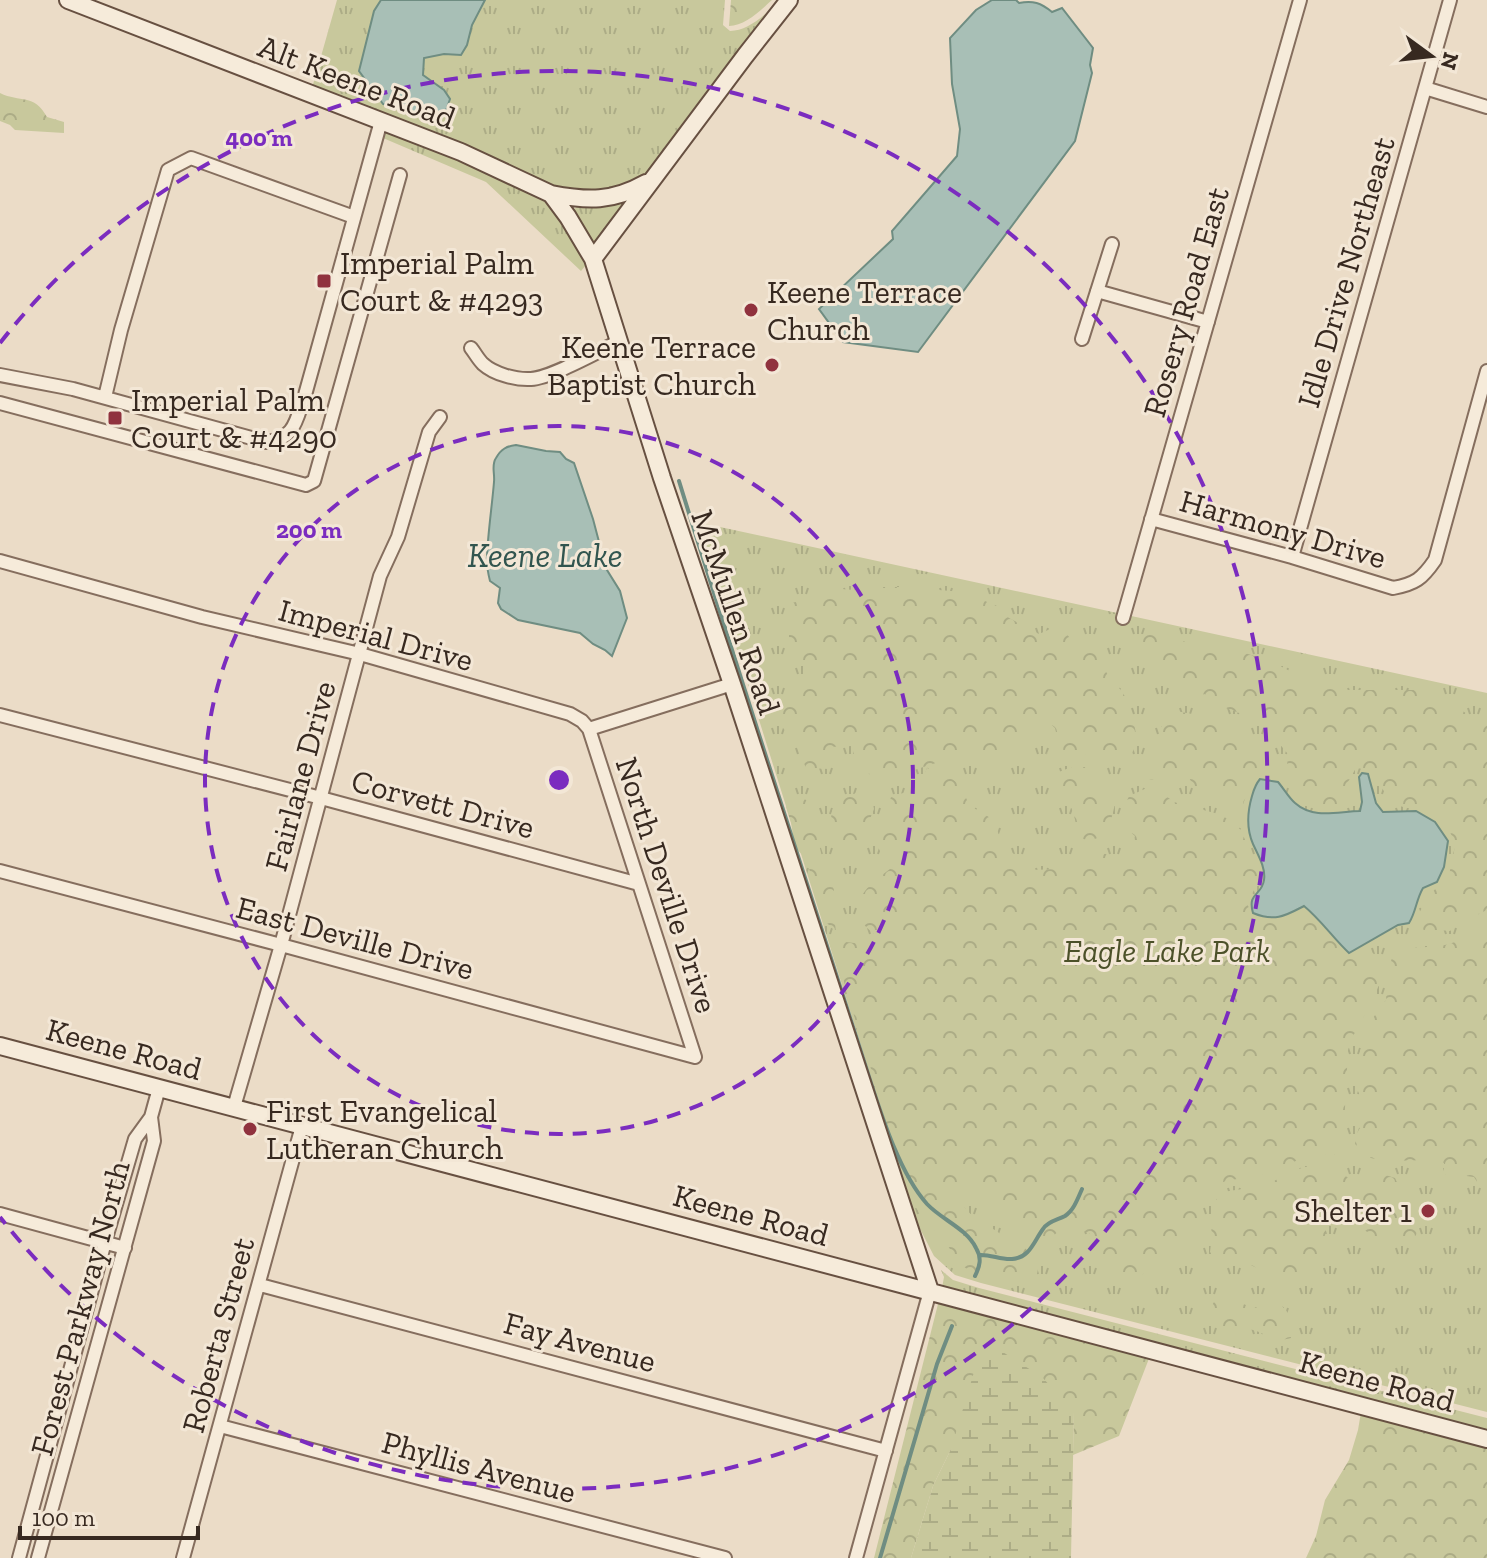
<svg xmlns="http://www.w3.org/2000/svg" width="1487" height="1558" viewBox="0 0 1487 1558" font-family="'Zilla Slab',serif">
  <defs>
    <pattern id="grass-tufts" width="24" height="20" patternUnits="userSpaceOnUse" patternTransform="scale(2)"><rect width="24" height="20" fill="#c8c89c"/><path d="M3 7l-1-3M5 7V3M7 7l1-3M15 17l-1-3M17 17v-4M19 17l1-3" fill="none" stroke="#acac86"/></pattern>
    <pattern id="forest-crowns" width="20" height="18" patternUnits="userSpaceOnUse" patternTransform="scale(2)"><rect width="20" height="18" fill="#c8c89c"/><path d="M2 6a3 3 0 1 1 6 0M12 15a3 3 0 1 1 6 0" fill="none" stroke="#acac86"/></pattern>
    <pattern id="wetland-marsh" width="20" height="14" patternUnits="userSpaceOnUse" patternTransform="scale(2)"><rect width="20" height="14" fill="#c8c89c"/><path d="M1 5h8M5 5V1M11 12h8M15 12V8" fill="none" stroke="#acac86"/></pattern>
  </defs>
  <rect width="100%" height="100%" fill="#ebdcc7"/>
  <path fill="url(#grass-tufts)" d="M337 0H381L374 11 373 89 383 104 432 81 423 75 424 58 444 54 461 55 467 45 472 25 485 0H725L723 25 730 31C749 31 767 13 780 0L646 176C610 196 592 193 553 188L312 88Z
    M385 130 458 158 547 199 562 220 585 258 584 260 587 264 581 271 486 182 383 138Z
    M629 201 598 244 594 245 573 212 574 209 580 205Z
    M697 522 1487 693V1412L981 1283 955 1275 934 1256 916 1221Z
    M941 1270 953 1280 979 1288 1487 1418V1432L942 1288 944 1277Z"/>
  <path fill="url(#forest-crowns)" d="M731 0H772C761 10 745 26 729 26Z
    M0 93C20 103 34 93 47 117L64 122V133L15 130 10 125 0 121Z
    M883 587H903L963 592 997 606 1009 618 1039 634 1048 630 1066 633 1076 646 1096 639C1098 650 1100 660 1105 670 1110 680 1119 686 1124 695 1130 705 1124 696 1126 707 1126 710 1131 716 1132 718 1140 742 1137 752 1118 768L1089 758 1081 751 1051 749 1044 756 1058 740 1055 728 1043 717 1036 721 1011 759C992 762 974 756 955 758 929 761 875 794 857 763 854 758 854 751 852 746L830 747 829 769 806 768 796 744 779 723 782 700 804 678 805 672 803 664 789 647V622L792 603 840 589 870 591Z
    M1153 632C1175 644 1201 642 1226 648 1243 652 1291 666 1299 679L1326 680 1348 690H1414L1459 709 1478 720 1487 722V910L1463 921 1450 931 1439 930 1431 932 1412 926 1428 897 1449 874 1453 860 1455 843 1450 832 1436 813 1413 807 1407 808 1396 805 1390 801 1371 770 1356 768C1352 775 1347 783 1343 791 1341 796 1342 805 1337 808 1320 819 1289 797 1286 780 1285 773 1288 762 1288 754L1277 741 1268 724 1218 705 1205 694 1188 699 1162 665 1147 648 1139 635Z
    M1175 711C1214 716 1261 736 1273 777L1260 778 1251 782 1241 810 1236 809C1230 798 1226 788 1212 790 1204 790 1206 792 1199 789 1190 785 1191 775 1181 770L1173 783 1143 778 1138 773 1143 764 1156 758 1160 741 1159 729Z
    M1087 767 1095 771 1104 788 1115 790 1118 794C1110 815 1113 847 1079 838 1073 810 1073 796 1043 785L1046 777 1069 768Z
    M927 768C940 773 957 778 964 791 969 800 963 794 969 803 973 809 978 810 984 814 997 821 998 833 1002 846L1014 854 1031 870 1058 869 1072 872 1079 866 1089 852 1106 854 1120 869 1127 863 1135 836 1126 828 1123 815 1126 803 1129 796 1147 788 1158 790 1174 802 1222 815 1241 830 1259 874 1260 879 1247 903 1252 916C1274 924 1285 922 1305 910L1320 924 1326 935 1351 957 1363 950 1373 953 1381 965 1379 985 1373 999 1352 1038 1348 1050 1344 1127 1338 1147V1154L1306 1156 1273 1172 1251 1178 1227 1180 1203 1194 1197 1236 1175 1257 1161 1258 1142 1275H1127L1109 1268 1098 1244 1090 1234 1076 1228 1066 1227 1043 1242 1031 1237 986 1193 981 1190H961L956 1201 965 1208 977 1221 997 1231 1006 1240 1024 1246 1032 1258 1039 1264 1037 1274 1015 1281 996 1276 988 1277 972 1272 961 1265 941 1236 924 1220 915 1206 908 1182 880 1105 869 1061 864 1049 839 965 838 941 870 945 876 937C872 931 867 929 863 923 848 896 876 880 894 866L891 860 882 855 877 845 891 797 918 788Z
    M865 786 872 798 874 809 854 859C838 851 840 833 831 819 833 800 838 801 853 795 854 794 864 787 865 786Z
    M790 792 806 800 810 807 823 861 834 890 833 907 836 932 821 917 823 906 805 858 795 847 791 823 786 807Z
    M1487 926V1189L1481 1188 1474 1177C1464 1175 1455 1177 1444 1174V1163L1431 1160 1384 1161 1371 1158 1355 1144 1357 1133 1363 1123 1367 1110 1356 1087 1360 1051 1370 1022 1386 1000 1388 974 1393 953C1409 946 1423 948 1439 946 1455 944 1473 934 1487 926Z
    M1310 1166C1339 1166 1340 1173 1362 1188L1373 1186 1382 1174 1395 1178 1403 1195 1402 1204 1408 1221 1420 1224 1416 1235 1409 1243 1378 1244 1373 1236 1363 1229 1361 1219C1350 1216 1344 1210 1332 1211 1324 1228 1325 1248 1316 1265L1306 1267 1286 1283 1247 1263 1220 1264 1210 1252 1212 1235 1210 1218 1219 1193C1236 1189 1253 1189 1269 1183 1285 1177 1293 1169 1310 1166Z
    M1226 1296 1248 1306 1259 1308 1273 1298C1290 1311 1292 1317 1291 1338 1272 1343 1270 1335 1253 1330 1238 1326 1232 1333 1214 1323L1211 1307 1217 1297Z
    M939 1300 1150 1356 1119 1436 1073 1455 1074 1412 951 1449 933 1486 911 1558H874Z
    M1361 1412 1487 1445V1558H1306L1316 1536 1325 1500 1349 1460 1358 1430Z"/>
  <path fill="url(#wetland-marsh)" d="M995 1347 1042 1377 1074 1412 1071 1558H911L933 1486 951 1449 980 1352Z"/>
  <path fill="#a8bfb6" stroke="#6f8d82" stroke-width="2" d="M381 0H485L472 25 467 45 461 55 444 54 424 58 423 75 444 90 450 99 447 108 439 123 383 104 359 71 374 11Z
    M992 0H1016L1019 3C1033 0 1041 3 1052 12L1062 8 1093 48 1090 65 1092 73 1075 141 918 352 843 342 819 309 893 239 892 231 957 156 960 129 952 84 950 38 976 10Z
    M516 445 546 451 560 452 566 459 574 463 593 519 603 557 607 570 620 591 627 618 612 656 605 650 593 644 580 633 518 620 501 609 498 603 500 588 490 581C488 573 486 565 487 556 488 532 492 506 494 482 495 473 491 465 496 458 501 449 507 446 516 445Z
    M1362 773 1368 774 1376 803 1383 812 1416 811 1435 822 1448 841 1444 867 1437 882 1423 888C1416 900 1416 912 1409 923L1398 925 1349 953C1333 938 1321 920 1304 906 1285 916 1275 922 1253 913 1247 892 1262 896 1264 880 1266 868 1258 855 1253 844 1246 828 1247 813 1252 796 1254 789 1255 785 1260 779L1278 782C1284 789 1289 798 1295 803 1314 820 1339 811 1360 811L1362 802 1359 777Z"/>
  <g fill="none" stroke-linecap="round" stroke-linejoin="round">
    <path stroke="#6f8d82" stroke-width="4" d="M679 481C741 682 807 883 871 1083 883 1120 901 1175 927 1204 942 1220 966 1228 976 1248 982 1258 980 1266 975 1276
      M979 1255C990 1254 1001 1260 1012 1259 1030 1258 1034 1241 1043 1229 1048 1221 1058 1220 1065 1216 1074 1210 1078 1198 1082 1189
      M880 1558 937 1364 952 1326"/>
    <defs>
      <path id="street" d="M1425 88 1487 107
        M1097 291 1208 322
        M1082 339 1112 244
        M471 348C475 353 478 359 483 364 494 374 516 380 531 379 551 378 599 351 620 341
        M0 375 73 389 266 442C296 439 296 419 305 395L381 121
        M105 397 121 330 168 170 191 158 354 217
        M0 403 306 485 314 481 400 175
        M1151 519 1292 557 1393 588C1415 584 1422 579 1435 560L1487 371
        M1292 557 1450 0
        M0 561 202 617 360 654 570 714 582 721 589 729 732 684
        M1123 618 1300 0
        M0 715 321 798 639 884
        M589 729 695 1057
        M0 871 281 945 695 1057
        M234 1107 281 945 380 576 398 537 429 432 440 417
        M0 1214 125 1248
        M260 1285 886 1451
        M220 1426 725 1558
        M19 1558 105 1242 135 1139 151 1117 159 1088
        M38 1558 154 1141 151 1117
        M183 1558 302 1126
        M856 1558 930 1291"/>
      <path id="secondary" d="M68 0 461 152 551 194 568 217 593 259 662 478 732 684 930 1291
        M551 194C588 201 612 202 646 183
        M593 259 745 56 789 0
        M0 1046 1487 1439"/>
    </defs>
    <use href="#street" stroke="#856e5e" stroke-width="16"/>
    <use href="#secondary" stroke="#675041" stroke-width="20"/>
    <use href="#street" stroke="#f6ebda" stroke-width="12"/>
    <use href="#secondary" stroke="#f6ebda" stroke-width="16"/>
  </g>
  <g fill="none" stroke="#7b2cbf" stroke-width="4" stroke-dasharray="14 10">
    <circle cx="559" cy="780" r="354"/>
    <path d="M0 343A709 709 0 1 1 0 1217"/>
  </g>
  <g fill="#90323e" stroke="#f3e7d6" stroke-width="3">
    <rect x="316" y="273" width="16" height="16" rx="4"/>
    <circle cx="751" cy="310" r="8"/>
    <circle cx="772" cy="365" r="8"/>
    <rect x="107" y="410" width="16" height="16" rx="4"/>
    <circle cx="250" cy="1129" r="8"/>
    <circle cx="1428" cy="1211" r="8"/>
  </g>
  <g text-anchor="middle" stroke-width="6" stroke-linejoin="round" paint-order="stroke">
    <g font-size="32" fill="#372920" stroke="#f3e7d6">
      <text transform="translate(357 82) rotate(21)" y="11">Alt Keene Road</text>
      <text transform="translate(1346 272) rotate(-74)" y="11">Idle Drive Northeast</text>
      <text transform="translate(1186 302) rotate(-74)" y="11">Rosery Road East</text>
      <text transform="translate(1283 529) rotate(16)" y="11">Harmony Drive</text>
      <text transform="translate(736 612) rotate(71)" y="11">McMullen Road</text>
      <text transform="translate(376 635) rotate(15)" y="11">Imperial Drive</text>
      <text transform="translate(300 776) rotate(-75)" y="11">Fairlane Drive</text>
      <text transform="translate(443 804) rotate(15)" y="11">Corvett Drive</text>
      <text transform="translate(667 885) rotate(72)" y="11">North Deville Drive</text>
      <text transform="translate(355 938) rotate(15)" y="11">East Deville Drive</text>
      <text transform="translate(124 1049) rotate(15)" y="11">Keene Road</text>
      <text transform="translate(751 1215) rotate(15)" y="11">Keene Road</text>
      <text transform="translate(80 1308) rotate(-75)" y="11">Forest Parkway North</text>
      <text transform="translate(218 1335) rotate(-75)" y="11">Roberta Street</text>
      <text transform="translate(580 1342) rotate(15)" y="11">Fay Avenue</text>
      <text transform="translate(1377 1381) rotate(15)" y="11">Keene Road</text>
      <text transform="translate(479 1467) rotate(15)" y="11">Phyllis Avenue</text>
    </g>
    <g font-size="32" fill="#372920" stroke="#f3e7d6" text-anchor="start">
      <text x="340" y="274">Imperial Palm<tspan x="340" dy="37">Court &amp; #4293</tspan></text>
      <text x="767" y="303">Keene Terrace<tspan x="767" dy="37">Church</tspan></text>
      <text x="756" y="358" text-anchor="end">Keene Terrace<tspan x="756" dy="37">Baptist Church</tspan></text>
      <text x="131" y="411">Imperial Palm<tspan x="131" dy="37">Court &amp; #4290</tspan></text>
      <text x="266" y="1122">First Evangelical<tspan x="266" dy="37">Lutheran Church</tspan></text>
      <text x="1412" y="1222" text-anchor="end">Shelter 1</text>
    </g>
    <g font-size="32" font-style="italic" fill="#4c5129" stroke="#f3e7d6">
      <text x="1167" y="962">Eagle Lake Park</text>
    </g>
    <g font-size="34" font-style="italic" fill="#31554f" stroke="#f3e7d6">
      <text x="545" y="567">Keene Lake</text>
    </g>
  </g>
  <circle cx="559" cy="780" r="12" fill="#7b2cbf" stroke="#f3e7d6" stroke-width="4"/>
  <g font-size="24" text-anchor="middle" font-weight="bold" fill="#7b2cbf" stroke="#f3e7d6" stroke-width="6" stroke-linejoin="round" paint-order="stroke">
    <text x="259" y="146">400 m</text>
    <text x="309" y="538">200 m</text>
  </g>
  <g transform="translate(1431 56) rotate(105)" stroke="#f3e7d6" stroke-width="6" paint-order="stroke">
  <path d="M0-6L14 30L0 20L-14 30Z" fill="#372920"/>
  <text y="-12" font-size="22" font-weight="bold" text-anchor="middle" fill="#372920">N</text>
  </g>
  <path d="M20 1526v12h178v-12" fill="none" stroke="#372920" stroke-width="4"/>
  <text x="32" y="1526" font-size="24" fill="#372920" stroke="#f3e7d6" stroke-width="6" paint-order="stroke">100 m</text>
</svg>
